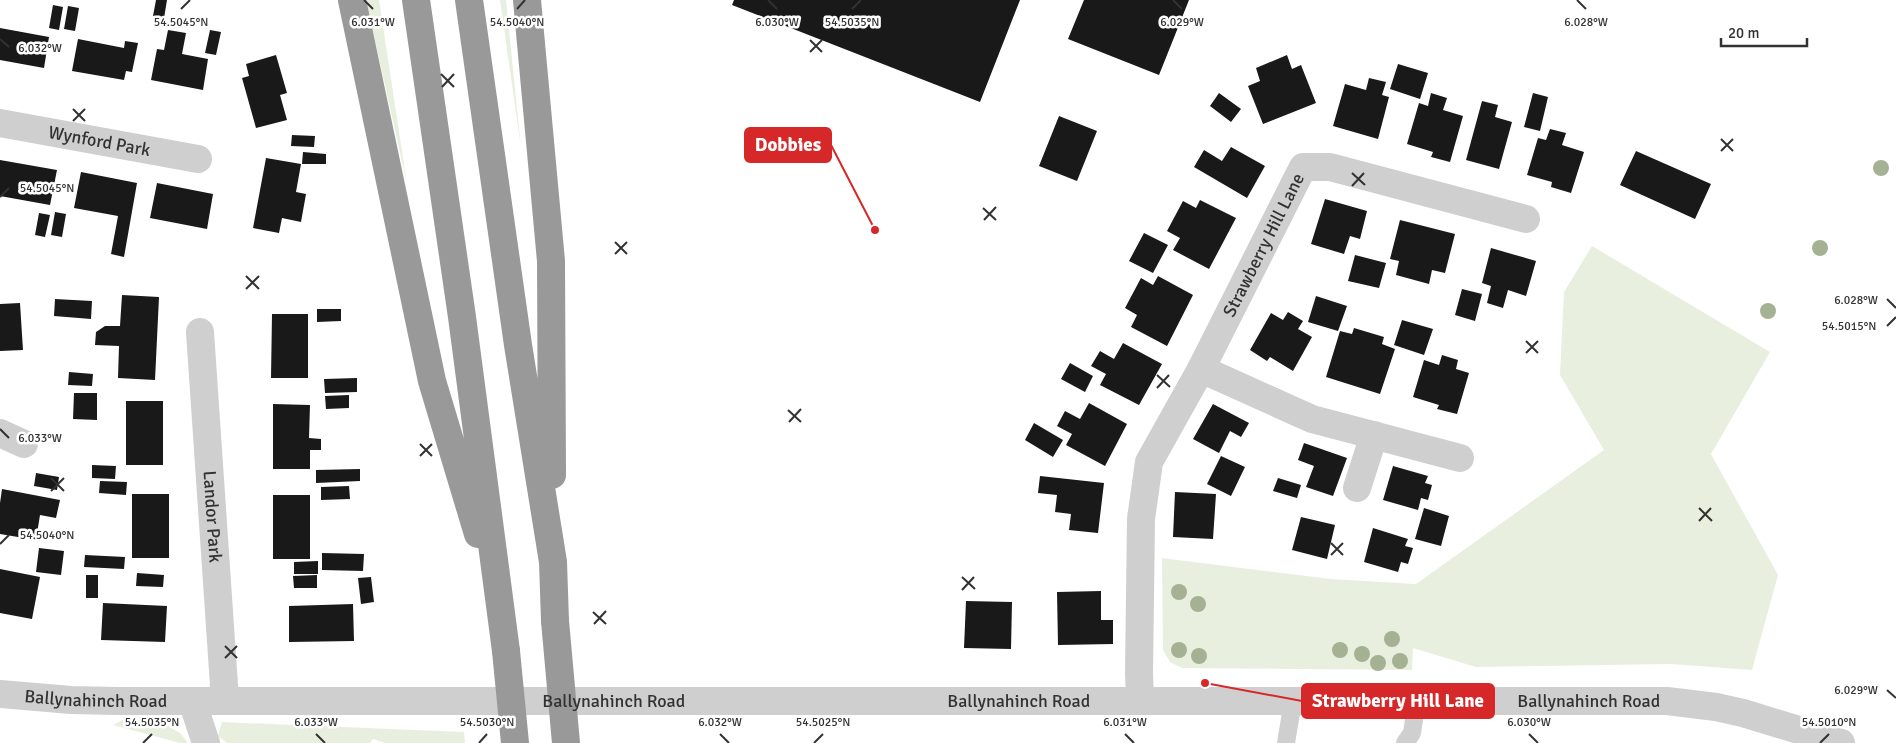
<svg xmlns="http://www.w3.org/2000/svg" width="1896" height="743" viewBox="0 0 1896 743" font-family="Signika,sans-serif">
  <rect width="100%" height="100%" fill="#fff"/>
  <path fill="#e9efdf" d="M366 0H379L407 184Z
    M500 0H506L521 148Z
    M1592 246 1770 352 1711 454 1778 575 1752 670 1671 664 1476 667 1413 648 1412 670 1182 668 1170 662 1163 650 1162 558 1331 579 1416 584 1604 450 1560 375 1564 292Z
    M123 720H159L181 734 188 743H180L113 725Z
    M222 722 464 732 465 743H385L373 739 370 743H227L218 736Z"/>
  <path fill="#191919" d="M156 0H167L164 18 153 16Z
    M734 0H1020L980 102 732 5Z
    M1084 0H1189L1159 75 1068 39Z
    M53 5 63 7 59 30 49 28Z
    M68 6 79 8 75 31 64 29Z
    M0 28 49 37 44 68 0 60Z
    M168 30 186 33 182 54 208 59 203 90 151 80 157 49 164 50Z
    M210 30 221 32 216 55 205 53Z
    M78 39 124 48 125 41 138 43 132 72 126 71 124 80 72 71Z
    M276 55 287 93 280 95 287 120 256 128 242 78 249 76 246 64Z
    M1287 55 1292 69 1301 65 1316 103 1263 124 1248 86 1260 81 1256 68Z
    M1398 64 1428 73 1420 99 1390 89Z
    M1369 78 1386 82 1382 95 1389 97 1378 139 1333 126 1345 84 1366 90Z
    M1219 93 1241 109 1231 122 1210 106Z
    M1431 93 1447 98 1443 110 1463 116 1450 162 1431 157 1433 152 1407 144 1419 103 1428 106Z
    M1533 93 1548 97 1540 131 1524 127Z
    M1482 101 1498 105 1495 117 1512 122 1499 169 1466 160Z
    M1059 116 1097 131 1077 181 1039 166Z
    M1550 129 1566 133 1562 145 1584 152 1571 193 1551 187 1552 182 1527 175 1538 138 1546 140Z
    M292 135 315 136 314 147 291 146Z
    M1231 147 1265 166 1247 198 1194 167 1204 150 1222 161Z
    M1636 151 1711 184 1695 219 1620 185Z
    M303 152 326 154V164H302Z
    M266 158 301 164 296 192 306 194 301 222 282 218 279 233 253 228Z
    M0 160 57 170 50 205 0 196Z
    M81 172 137 183 124 257 111 254 118 216 74 208Z
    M157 183 213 194 207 229 150 218Z
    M1325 199 1367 211 1360 239 1350 236 1344 254 1311 244Z
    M1200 200 1236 218 1209 269 1173 250 1180 238 1167 231 1183 201 1196 208Z
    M55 212 66 214 62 237 51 235Z
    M39 213 50 215 45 237 35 235Z
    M1400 220 1455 234 1445 273 1432 270 1429 284 1396 275 1399 261 1390 259Z
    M1144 233 1168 245 1153 273 1129 261Z
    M1491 248 1536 261 1526 296 1508 290 1503 308 1487 303 1491 286 1482 283Z
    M1355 255 1386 263 1379 288 1348 281Z
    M1158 276 1193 295 1167 346 1131 327 1137 315 1125 308 1141 278 1153 285Z
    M1462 289 1482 294 1475 321 1455 315Z
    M122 295 159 297 155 380 118 378 119 346 95 345 96 332 105 326H120Z
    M1316 296 1347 306 1338 331 1308 322Z
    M55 299 92 301 91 319 54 316Z
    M20 303 23 350 0 351V304Z
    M317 309H341V321L317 322Z
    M1288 312 1303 321 1298 329 1312 337 1293 371 1270 357 1267 361 1250 350 1271 313 1283 320Z
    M272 314H308V378H271Z
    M1402 320 1433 329 1424 355 1394 345Z
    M1354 328 1384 337 1382 344 1395 349 1380 394 1326 377 1340 331 1352 334Z
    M1123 343 1162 364 1139 405 1100 385 1106 374 1091 366 1100 351 1114 359Z
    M1442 355 1458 360 1456 369 1469 373 1457 414 1437 409 1439 405 1413 397 1424 360 1439 365Z
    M1070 363 1093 376 1085 392 1061 379Z
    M69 372 93 374 92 386 68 385Z
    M357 378V392L325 393 324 379Z
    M74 393H97V420L73 419Z
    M349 395V408L326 409 325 396Z
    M126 401H163V465H126Z
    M1089 403 1127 424 1105 466 1066 445 1072 434 1057 426 1065 411 1080 419Z
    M273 404 310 405 309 438 321 439V450H310V469H273Z
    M1213 404 1249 423 1241 437 1230 431 1219 453 1193 439Z
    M1034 423 1063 440 1053 457 1025 440Z
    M1304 443 1347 458 1333 496 1306 487 1314 466 1298 460Z
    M1221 456 1245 467 1231 496 1207 484Z
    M92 465 116 466 115 479 92 478Z
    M1393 466 1428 476 1425 483 1432 485 1428 500 1421 498 1418 510 1383 500Z
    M360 469V481L316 483V470Z
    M36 473 59 477 57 490 34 486Z
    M1040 476 1104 483 1098 533 1069 530 1071 514 1055 512 1057 495 1038 493Z
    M1278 478 1301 485 1297 498 1273 491Z
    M100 481 127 482 126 495 99 493Z
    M349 486 350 499 321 500V487Z
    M2 489 60 500 56 518 40 515 36 540 0 534V503Z
    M1175 492 1216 494 1213 539 1173 537Z
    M132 494H169V558H132Z
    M273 495H310V559H273Z
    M1424 508 1449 516 1441 546 1415 539Z
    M1301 517 1335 525 1327 559 1292 550Z
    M1373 528 1408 539 1405 546 1413 548 1408 564 1401 562 1398 572 1364 562Z
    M39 548 64 551 61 575 36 572Z
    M322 553 364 554 363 571 322 570Z
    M85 555 125 557 124 569 84 567Z
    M318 561V574H294V562Z
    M0 569 40 577 32 619 0 613Z
    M137 573 164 575 163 587 136 586Z
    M86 575H98V598H86Z
    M317 575V588H294L293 576Z
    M371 577 374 602 361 604 358 578Z
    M1101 591V620H1113V644L1058 645 1057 592Z
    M966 601 1012 602 1011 649 964 648Z
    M103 603 167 606 165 642 101 640Z
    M353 604 354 641 289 642V606Z"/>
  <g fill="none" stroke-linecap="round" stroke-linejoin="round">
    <path stroke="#cfcfcf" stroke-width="18" d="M1286 743 1293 701
      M1405 743 1412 733 1417 700"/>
    <g stroke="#cfcfcf" stroke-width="28">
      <path id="s1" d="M0 123 198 159"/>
      <path id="s2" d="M200 332 225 700"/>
      <path d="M1201 369 1312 419 1460 458"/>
      <path d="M0 433 24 444"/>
      <path d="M1357 488 1374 435"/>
      <path d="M192 701 206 743"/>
      <path id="s3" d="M1140 701 1139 673 1141 519 1149 462 1201 369 1303 167H1330L1526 219"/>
    </g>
    <path stroke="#cfcfcf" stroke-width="28" id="s4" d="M0 694 71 700 117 701H1667L1716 707 1743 713 1841 743"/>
    <path stroke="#999" stroke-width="28" d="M352 0 432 381 478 534
      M416 0 462 317 506 651
      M469 0 518 345 553 562 555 621
      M527 0 551 261 552 475"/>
    <path stroke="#999" stroke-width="28" d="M555 621 566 743
      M506 651 515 743"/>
  </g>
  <g fill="#a4b293">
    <circle cx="1881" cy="168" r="8"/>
    <circle cx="1820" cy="248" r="8"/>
    <circle cx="1768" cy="311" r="8"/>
    <circle cx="1179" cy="592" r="8"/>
    <circle cx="1198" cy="604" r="8"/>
    <circle cx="1392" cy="639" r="8"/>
    <circle cx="1179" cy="650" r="8"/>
    <circle cx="1340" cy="650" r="8"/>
    <circle cx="1362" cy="654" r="8"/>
    <circle cx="1199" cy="656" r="8"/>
    <circle cx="1400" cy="661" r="8"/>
    <circle cx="1378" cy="663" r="8"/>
  </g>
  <path fill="none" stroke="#323232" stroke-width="2" d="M364 0 373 9M768 0 777 9M1173 0 1182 9M1577 0 1586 9M181 9 190 0M517 9 525 0M852 9 861 0M0 39 9 47M810 40 822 52M810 52 822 40M441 74 454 87M442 87 454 74M73 109 85 121M73 121 85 109M1721 139 1733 151M1721 151 1733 139M1352 173 1365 185M1352 186 1364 173M0 197 9 188M983 208 996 220M984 220 996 207M615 242 627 254M615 254 627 242M246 276 259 289M246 289 259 276M1887 299 1896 308M1887 326 1896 317M1526 341 1538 353M1526 353 1538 341M1157 375 1170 387M1157 388 1169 375M788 410 801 422M789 422 801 409M0 429 9 438M420 444 432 456M420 456 432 444M51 478 64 491M51 491 64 478M1699 508 1712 521M1699 521 1711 508M1331 543 1343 555M0 544 9 535M1331 555 1343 543M962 577 975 589M962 590 974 577M593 612 606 624M594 624 606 611M225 646 237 658M225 658 237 646M1887 690 1896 698M316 734 325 743M720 734 729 743M1125 734 1134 743M1529 734 1538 743M143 743 152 734M479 743 487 734M814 743 823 734M1820 743 1829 734"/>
  <g text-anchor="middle" stroke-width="5" stroke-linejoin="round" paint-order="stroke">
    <g font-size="18" fill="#323232" stroke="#fff">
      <text dy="6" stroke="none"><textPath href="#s1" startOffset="101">Wynford Park</textPath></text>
      <text dy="6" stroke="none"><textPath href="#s3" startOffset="485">Strawberry Hill Lane</textPath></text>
      <text dy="6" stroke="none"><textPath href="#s2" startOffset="185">Landor Park</textPath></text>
      <text dy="6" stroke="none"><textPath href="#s4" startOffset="96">Ballynahinch Road</textPath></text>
      <text dy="6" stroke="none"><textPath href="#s4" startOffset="614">Ballynahinch Road</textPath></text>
      <text dy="6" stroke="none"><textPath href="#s4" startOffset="1589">Ballynahinch Road</textPath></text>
      <text dy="6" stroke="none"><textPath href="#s4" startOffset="1019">Ballynahinch Road</textPath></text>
    </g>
  </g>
  <g font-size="12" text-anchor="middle" fill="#323232" stroke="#fff" stroke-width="5" stroke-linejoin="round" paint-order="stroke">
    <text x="373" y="26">6.031°W</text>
    <text x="777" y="26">6.030°W</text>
    <text x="1182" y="26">6.029°W</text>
    <text x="1586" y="26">6.028°W</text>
    <text x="181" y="26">54.5045°N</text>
    <text x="517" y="26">54.5040°N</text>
    <text x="852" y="26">54.5035°N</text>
    <text x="40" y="52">6.032°W</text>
    <text x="47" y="192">54.5045°N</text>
    <text x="1856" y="304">6.028°W</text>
    <text x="1849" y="330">54.5015°N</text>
    <text x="40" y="442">6.033°W</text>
    <text x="47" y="539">54.5040°N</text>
    <text x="1856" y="694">6.029°W</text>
    <text x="152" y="726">54.5035°N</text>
    <text x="487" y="726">54.5030°N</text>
    <text x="823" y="726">54.5025°N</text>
    <text x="1829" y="726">54.5010°N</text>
    <text x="316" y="726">6.033°W</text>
    <text x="720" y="726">6.032°W</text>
    <text x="1125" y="726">6.031°W</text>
    <text x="1529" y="726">6.030°W</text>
  </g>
  <path fill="none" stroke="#d62828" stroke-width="2" d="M875 230L831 145M1205 683L1302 701"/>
  <g fill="#d62828" stroke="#fff" stroke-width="2">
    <circle cx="875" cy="230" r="5"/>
    <circle cx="1205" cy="683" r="5"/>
  </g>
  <g fill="#d62828" stroke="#d62828" stroke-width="2">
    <rect x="745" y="128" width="86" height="34" rx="5"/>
    <rect x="1302" y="684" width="192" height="34" rx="5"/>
  </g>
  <g font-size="19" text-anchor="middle" font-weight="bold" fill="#fff">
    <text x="788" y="151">Dobbies</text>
    <text x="1398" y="707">Strawberry Hill Lane</text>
  </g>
  <path d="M1721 38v8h86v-8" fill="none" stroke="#323232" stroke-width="2.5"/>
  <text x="1728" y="38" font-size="15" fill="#323232" stroke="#ffffff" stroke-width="4" paint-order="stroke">20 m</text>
</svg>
